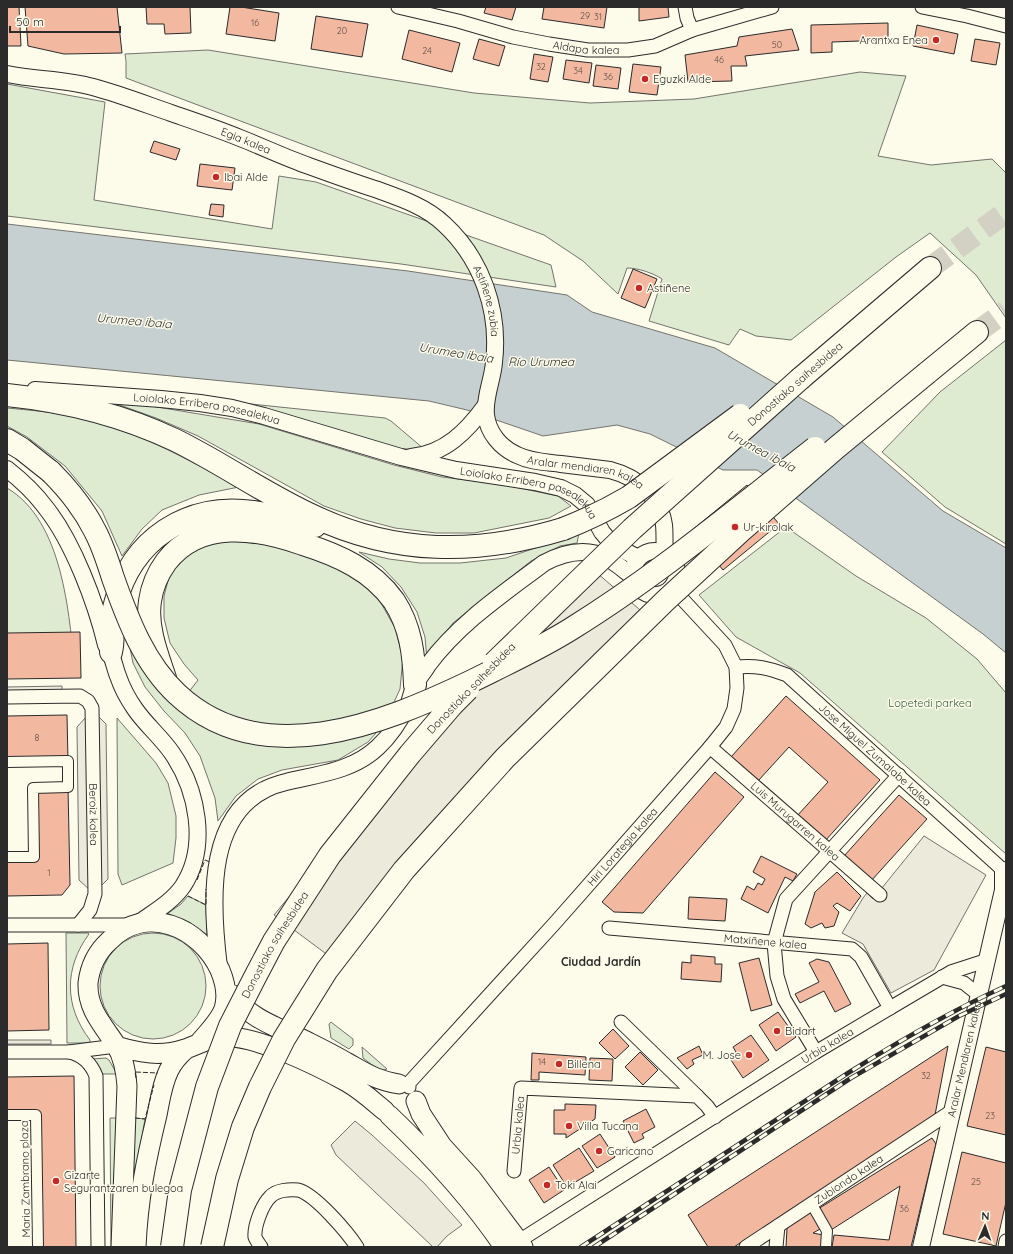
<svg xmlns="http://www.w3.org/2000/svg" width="1013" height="1254" viewBox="0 0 1013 1254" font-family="Quicksand,sans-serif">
  <rect width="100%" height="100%" fill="#fdfbea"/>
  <path fill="#deebd1" stroke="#74746e" d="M208 50 474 93 590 103 694 99 860 72 906 76 878 156 931 165 992 159 1006 173V318L976 275 930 233 896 257 791 340 756 336 740 329 729 345 649 321 662 279C653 273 638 268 627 268L618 294 583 261 544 235 126 78V61L125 54Z
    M7 84 105 102 94 200 272 229 279 176 316 182 551 265 556 287 401 264 7 216Z
    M1006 340V544L945 507 882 452 940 392Z
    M97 397 259 424 394 465 442 477 500 484 558 496 571 506 549 518 474 533H436L395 528 361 519 324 506 198 436 156 418Z
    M222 401 385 418 391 421 424 449H399Z
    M7 408C29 410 52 412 74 416 133 428 186 459 239 487L199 495 162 510 142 529 122 556 102 511 65 466 27 437 7 426Z
    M7 488C63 521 69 613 75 672L7 673Z
    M786 527 856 576 926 618 977 659 1006 693V854L800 673 736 637 699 595Z
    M579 533 577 543 560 546 531 561 453 623 437 643 427 660 425 637 417 612 401 587 382 567 359 552 389 559 420 563H460L506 558Z
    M255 538 335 560 376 594 395 628 403 658 400 689 384 724 368 742 338 760 282 770 258 779 236 796 218 821 215 798 200 756 185 733 164 711 145 687 133 663 128 638 178 706 198 680 184 664 170 643 164 618V596L169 577 181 559 201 542Z
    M117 718 156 763 168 783 176 816V838L173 863 122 885 118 874Z
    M188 896 206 905 207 935 189 922 167 914 181 904Z
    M66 933H88L89 934C64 968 64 1006 90 1040V1042L88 1043H67Z
    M100 986a53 53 0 1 1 106 0a53 53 0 1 1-106 0Z
    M331 1022 353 1039V1045L349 1049 331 1038 329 1024Z
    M362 1047 387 1069 380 1071 363 1058Z
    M106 1058 109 1060 117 1074H101L91 1059Z
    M110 1118H120L113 1247H111Z
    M135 1118 145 1119 136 1171 132 1170Z"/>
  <path fill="#eceadb" stroke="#74746e" d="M590 567 646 615 333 959 274 915 421 737Z
    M62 686V691L7 692V687Z
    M98 716 106 724 108 879 99 888Z
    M86 717 90 890 79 880 77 727Z
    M924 836 986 875 934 970 891 993 863 944 842 933 863 898 867 893 873 899Z
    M7 1040H51V1044H7Z
    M355 1121 372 1135 424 1183 462 1225 447 1236 437 1247H433L336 1155 331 1145Z"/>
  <path fill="#c7d0d0" stroke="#74746e" d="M7 224 408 271 567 295 592 312 715 348 833 417 943 511 1006 548V653L983 634 757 470H723L650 434 617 425 543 436 467 410 429 401 7 360Z"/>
  <path fill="#f2b8a0" stroke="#2b2b2b" d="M7 7H19L21 46H7Z
    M25 7H117L122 53 64 54 28 46Z
    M146 7H190L191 33 165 34 164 24H147Z
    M230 7H241L279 13 275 41 226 34Z
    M486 7H516L512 20 484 13Z
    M544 7H607L604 28 542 19Z
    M639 7H668L669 17 639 21Z
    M316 16 368 24 362 57 311 49Z
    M888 23V40L832 42V52L811 53V25Z
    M917 25 958 34 954 54 913 46Z
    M792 29 799 50 745 56 747 66H731L732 81 688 82 685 55 737 46 739 37Z
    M409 30 460 43 452 72 402 59Z
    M479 39 505 46 499 66 473 59Z
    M975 39 1000 43 996 65 971 61Z
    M534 54 553 57 548 82 530 79Z
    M566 60 592 63 589 83 563 79Z
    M633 64 661 67 657 95 629 92Z
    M596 65 621 68 618 89 593 86Z
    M154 141 180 149 176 160 150 152Z
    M200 164 235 168 232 190 197 186Z
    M211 204 224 205 223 217 209 215Z
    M633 269 657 279 645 308 621 298Z
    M747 485 779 524 723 570 691 531Z
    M80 632 81 678 7 679V633Z
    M786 696 880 780 825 841 797 816 828 782 789 747 758 781 731 757Z
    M67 715 68 761 7 762V716Z
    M715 772 744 797 643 913 614 912 602 902Z
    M68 787 70 885 62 895 7 896V857H34L33 788Z
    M899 795 927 819 871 881 844 856Z
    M761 856 797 874 793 881 785 877 768 913 741 899 747 886 754 890 758 883 762 885 765 879 753 872Z
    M837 872 861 896 850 911 837 903 833 906 839 912 834 926 825 928 822 923 811 928 805 924 815 892Z
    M689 897 727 899 725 921 688 919Z
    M48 943 49 1030 7 1031V944Z
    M691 955 715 957V964H722L721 982 681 979 682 962 691 963Z
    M759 958 772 1005 751 1011 739 963Z
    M817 959 829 962 851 1004 835 1012 824 991 800 1003 795 994 819 982 809 963Z
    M778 1012 796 1037 776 1051 759 1025Z
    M613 1029 629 1046 615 1059 599 1043Z
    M751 1035 769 1060 743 1078 729 1057 736 1052 733 1047Z
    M699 1046 703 1055 692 1060 694 1064 687 1069 677 1058Z
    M948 1046 935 1115 734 1247H708L688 1215Z
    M986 1047 1006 1052V1135L967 1126Z
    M640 1052 658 1070 643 1085 625 1067Z
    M532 1053 586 1057 585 1075 539 1072V1080H531Z
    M590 1058 613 1059 612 1081 589 1080Z
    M74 1076 76 1247H38L36 1115H7V1077Z
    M565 1104 596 1105 595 1119 566 1138V1134H554V1110H565Z
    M646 1109 655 1127 642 1134 644 1138 634 1143 623 1121Z
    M600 1134 615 1157 597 1168 582 1146Z
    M932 1138 936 1144 911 1247H832L834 1235 889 1240 900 1186 831 1230 818 1209Z
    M579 1148 594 1171 567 1187 553 1165Z
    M962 1152 1006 1163V1202L996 1246 943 1234Z
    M549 1167 564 1190 544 1203 529 1180Z
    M810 1211 822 1228 813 1233 823 1235 822 1247H786L787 1228Z"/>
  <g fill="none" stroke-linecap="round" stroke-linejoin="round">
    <path stroke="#d3d1c4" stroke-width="22" stroke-dasharray="22 11" stroke-linecap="butt" d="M930 268 1006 212
      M977 332 1006 311"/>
    <defs>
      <path id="pedestrian" d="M7 762 68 761V787L33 788 34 857H7
        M7 1115H36L38 1247
        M811 1203 827 1231 826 1247"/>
      <g id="minor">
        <path id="s1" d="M398 7 458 21 513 37 549 44 588 50H628L655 46 692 30 772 7"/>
        <path d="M685 7 687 18 692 30"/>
        <path d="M922 7 967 16 1006 26"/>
        <path id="s2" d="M736 667C756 665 768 668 787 675L1003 870"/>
        <path id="s3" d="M7 697 80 696 88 701 92 708 95 894 90 910 78 925"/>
        <path id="s4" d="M710 747 880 895"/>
        <path d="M7 925H132"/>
        <path id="s5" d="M609 928 852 949 861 957 890 1008"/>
        <path d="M942 977 964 983 979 995"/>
        <path d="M621 1022 697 1096"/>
        <path d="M7 1052H69L116 1046"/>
        <path d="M69 1052C83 1055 91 1063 96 1076L98 1247"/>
        <path d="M816 1052 784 999 777 976 774 943 786 899 899 775"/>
        <path id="s6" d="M409 1087 408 1084 554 924 710 747 726 727 734 709 737 688 736 667 725 645 672 588"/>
        <path id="s7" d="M514 1171 521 1088 697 1096 707 1106 715 1117"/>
        <path id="s8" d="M519 1241 816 1052 890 1008 951 972 988 960"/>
        <path d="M261 1247C259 1244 256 1240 255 1237 254 1226 262 1205 270 1197 276 1190 290 1189 298 1190 315 1194 348 1233 357 1247"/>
        <path id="s9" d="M746 1247 952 1111"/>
        <path d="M776 1247 778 1226"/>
        <path d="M1005 1247 1006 1241"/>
      </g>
      <g id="tertiary">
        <path id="s10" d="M7 74C35 80 65 79 93 87 119 94 145 104 171 113 194 121 218 129 240 138 263 147 286 158 309 166 331 174 353 182 375 189 400 198 425 206 444 224 482 259 500 311 494 362 493 379 484 397 486 415 488 433 501 448 517 455 531 462 546 462 561 464 578 466 594 468 610 470 637 477 660 496 664 525 665 534 664 544 665 553"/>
        <path id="s11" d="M35 390 161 399 200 403 232 408 264 416 401 457 456 470 535 482 561 488 575 495 587 505 602 532 612 544 638 558"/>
        <path d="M411 457C445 454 467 431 486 405"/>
        <path d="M7 469C21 480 35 493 46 508 73 542 96 603 106 645 113 655 114 666 118 676 122 688 128 699 135 709 146 725 161 737 172 753 197 789 209 846 183 886 172 902 154 912 139 923"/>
        <circle cx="655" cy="573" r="22"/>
        <path d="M219 967C211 903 203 801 286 782 319 774 353 771 378 747 391 735 401 719 409 703 411 697 412 691 415 685 418 678 424 672 428 665 459 623 503 594 544 563 563 553 586 547 607 558 616 563 624 570 632 576"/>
        <path id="s12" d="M921 1247 1003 890V870"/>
      </g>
      <path id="secondary" d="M231 994C250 1020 283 1029 310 1043 322 1049 334 1055 346 1062 366 1073 375 1080 399 1084
        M116 1046C140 1053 161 1057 185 1049 198 1045 208 1038 222 1037 254 1034 318 1066 347 1082 361 1090 373 1101 385 1111
        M416 1101 421 1114 442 1146 472 1179 523 1247
        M389 1115C432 1156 471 1198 504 1247
        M121 1247 127 1086C126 1072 124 1058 116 1045 103 1025 87 1009 88 983 90 966 97 952 109 941 146 903 200 927 220 970 225 982 228 996 224 1009 219 1022 208 1032 199 1043
        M136 1247C138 1200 146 1160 157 1115 160 1100 162 1084 169 1070 173 1062 179 1055 186 1049"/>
      <path id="motorway" d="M927 373 977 332
        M801 378 930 268
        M7 395C65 401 122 415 175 440 222 463 265 494 313 516 395 555 477 555 563 529
        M7 440 22 449 51 472
        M111 652C115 636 110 620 115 604 132 539 187 503 253 512 267 514 281 518 295 522 301 523 308 526 315 526
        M165 678C157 654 146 627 150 601 152 587 158 573 166 562 200 518 257 528 303 544 338 555 372 570 394 601 411 627 414 655 415 685"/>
    </defs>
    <use href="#pedestrian" stroke="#2b2b2b" stroke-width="12"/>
    <use href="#minor" stroke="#2b2b2b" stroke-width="15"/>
    <use href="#tertiary" stroke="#2b2b2b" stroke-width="18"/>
    <use href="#secondary" stroke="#2b2b2b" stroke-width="21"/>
    <use href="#motorway" stroke="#2b2b2b" stroke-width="24"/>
    <use href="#pedestrian" stroke="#fdfbea" stroke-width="10"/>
    <use href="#minor" stroke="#fdfbea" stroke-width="13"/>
    <use href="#tertiary" stroke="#fdfbea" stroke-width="16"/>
    <use href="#secondary" stroke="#fdfbea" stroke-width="19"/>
    <use href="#motorway" stroke="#fdfbea" stroke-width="22"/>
    <defs>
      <path id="rail" d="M581 1247 848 1073C899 1041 951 1011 1006 986
        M594 1247 851 1078 959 1016 1006 994"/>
    </defs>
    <use href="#rail" stroke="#2b2b2b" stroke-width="4.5"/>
    <use href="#rail" stroke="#fdfbea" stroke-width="3" stroke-dasharray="9" stroke-linecap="butt"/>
    <defs>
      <g id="motorway-bridge">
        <path d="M51 472C69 490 84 509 95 531 103 546 108 562 113 578 128 620 144 663 177 694 261 773 382 724 470 682 504 665 539 649 571 629 657 576 735 510 815 448"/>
        <path d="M563 529C586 520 607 510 629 497L740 415"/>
        <path d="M494 663 632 529 801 378"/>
        <path id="s13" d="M172 1247 180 1190 207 1087 230 1026 254 979 274 941 330 855 410 754 452 705 468 689"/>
        <path d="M212 1247 227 1179 243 1127 260 1087 284 1039 327 970 404 870 505 758 665 601 742 530 836 448 927 373"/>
      </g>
    </defs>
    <use href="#motorway-bridge" stroke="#2b2b2b" stroke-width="24" stroke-linecap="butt"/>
    <use href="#motorway-bridge" stroke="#fdfbea" stroke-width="22"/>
    <path stroke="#2b2b2b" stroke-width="1" stroke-dasharray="5 2" stroke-linecap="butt" d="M197 880 205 860 210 862
      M188 896 206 905V889
      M136 1078 135 1072 158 1073
      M135 1118 145 1119 154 1085"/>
  </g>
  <g fill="#c62828" stroke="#fdfbea" stroke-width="1.5">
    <circle cx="936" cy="40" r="4"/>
    <circle cx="645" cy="79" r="4"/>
    <circle cx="216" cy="177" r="4"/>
    <circle cx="639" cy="288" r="4"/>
    <circle cx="735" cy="527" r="4"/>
    <circle cx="777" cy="1031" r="4"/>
    <circle cx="749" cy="1055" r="4"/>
    <circle cx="559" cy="1064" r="4"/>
    <circle cx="569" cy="1126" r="4"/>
    <circle cx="599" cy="1151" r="4"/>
    <circle cx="56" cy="1181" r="4"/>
    <circle cx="547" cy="1185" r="4"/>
  </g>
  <g text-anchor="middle" stroke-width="3" stroke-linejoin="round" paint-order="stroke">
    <g font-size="9" fill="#5d4e48">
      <text x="585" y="19">29</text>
      <text x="598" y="20">31</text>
      <text x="255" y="26">16</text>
      <text x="342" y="34">20</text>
      <text x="777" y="48">50</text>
      <text x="427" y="54">24</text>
      <text x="719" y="63">46</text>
      <text x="541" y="70">32</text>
      <text x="578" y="74">34</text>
      <text x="608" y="80">36</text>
      <text x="37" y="741">8</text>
      <text x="49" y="876">1</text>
      <text x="542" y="1065">14</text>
      <text x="926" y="1079">32</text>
      <text x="990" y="1119">23</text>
      <text x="976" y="1185">25</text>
      <text x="904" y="1212">36</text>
    </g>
    <g font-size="11" fill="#2b2b2b" stroke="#fdfbea" text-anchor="start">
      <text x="928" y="44" text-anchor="end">Arantxa Enea</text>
      <text x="653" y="83">Eguzki Alde</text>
      <text x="224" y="181">Ibai Alde</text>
      <text x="647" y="292">Astiñene</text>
      <text x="743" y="531">Ur-kirolak</text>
      <text x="785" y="1035">Bidart</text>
      <text x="741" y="1059" text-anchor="end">M. Jose</text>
      <text x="567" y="1068">Billena</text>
      <text x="577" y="1130">Villa Tucana</text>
      <text x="607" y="1155">Garicano</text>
      <text x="64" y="1179">Gizarte<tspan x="64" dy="13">Segurantzaren bulegoa</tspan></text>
      <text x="555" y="1189">Toki Alai</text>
    </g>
    <g font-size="11" fill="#2b2b2b" stroke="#fdfbea">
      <text dy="4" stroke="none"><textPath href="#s1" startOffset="193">Aldapa kalea</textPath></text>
      <text dy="4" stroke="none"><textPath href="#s10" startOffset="249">Egia kalea</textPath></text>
      <text dy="4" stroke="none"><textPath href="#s10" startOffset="555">Astiñene zubia</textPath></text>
      <text transform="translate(795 384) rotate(-41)" y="4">Donostiako saihesbidea</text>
      <text dy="4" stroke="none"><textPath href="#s11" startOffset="173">Loiolako Erribera pasealekua</textPath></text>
      <text dy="4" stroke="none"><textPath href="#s10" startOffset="795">Aralar mendiaren kalea</textPath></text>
      <text dy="4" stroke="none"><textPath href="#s11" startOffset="509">Loiolako Erribera pasealekua</textPath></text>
      <text transform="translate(471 688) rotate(-46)" y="4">Donostiako saihesbidea</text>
      <text dy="4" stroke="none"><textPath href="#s2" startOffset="171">Jose Miguel Zumalabe kalea</textPath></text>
      <text dy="4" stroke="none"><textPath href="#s3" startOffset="197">Beroiz kalea</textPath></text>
      <text dy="4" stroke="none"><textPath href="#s4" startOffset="113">Luis Murugarren kalea</textPath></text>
      <text dy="4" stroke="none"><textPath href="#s6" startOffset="323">Hiri Lorategia kalea</textPath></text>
      <text dy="4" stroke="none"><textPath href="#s5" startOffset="157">Matxiñene kalea</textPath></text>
      <text dy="4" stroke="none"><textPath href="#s13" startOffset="322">Donostiako saihesbidea</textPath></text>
      <text dy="4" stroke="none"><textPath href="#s8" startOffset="365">Urbia kalea</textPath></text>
      <text dy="4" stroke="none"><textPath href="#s12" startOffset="193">Aralar Mendiaren kalea</textPath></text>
      <text dy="4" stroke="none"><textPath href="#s7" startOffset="46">Urbia kalea</textPath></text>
      <text transform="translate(25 1179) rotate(-91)" y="4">Maria Zambrano plaza</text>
      <text dy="4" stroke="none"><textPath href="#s9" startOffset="123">Zubiondo kalea</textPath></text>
    </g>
    <g font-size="11" fill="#34623c" stroke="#fdfbea">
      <text x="930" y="707">Lopetedi parkea</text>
    </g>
    <g font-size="12" font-style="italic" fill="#2b2b2b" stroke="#fdfbea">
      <text transform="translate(134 321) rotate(5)" y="4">Urumea ibaia</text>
      <text transform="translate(456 353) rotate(9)" y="4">Urumea ibaia</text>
      <text x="541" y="366">Río Urumea</text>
      <text transform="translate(761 451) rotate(28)" y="4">Urumea ibaia</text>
    </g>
    <g font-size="12" font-weight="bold" fill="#2b2b2b" stroke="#fdfbea">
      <text x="601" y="966">Ciudad Jardín</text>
    </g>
  </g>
  <rect width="1013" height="1254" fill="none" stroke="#2b2b2b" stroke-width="16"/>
  <g transform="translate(985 1226) rotate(2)" stroke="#fdfbea" stroke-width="3" paint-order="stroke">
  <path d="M0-3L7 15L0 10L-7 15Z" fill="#2b2b2b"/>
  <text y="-6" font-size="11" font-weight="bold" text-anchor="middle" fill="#2b2b2b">N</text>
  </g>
  <path d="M10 26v6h110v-6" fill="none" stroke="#2b2b2b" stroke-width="2"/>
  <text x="16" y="26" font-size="12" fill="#2b2b2b" stroke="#fdfbea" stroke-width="3" paint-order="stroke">50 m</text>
</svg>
